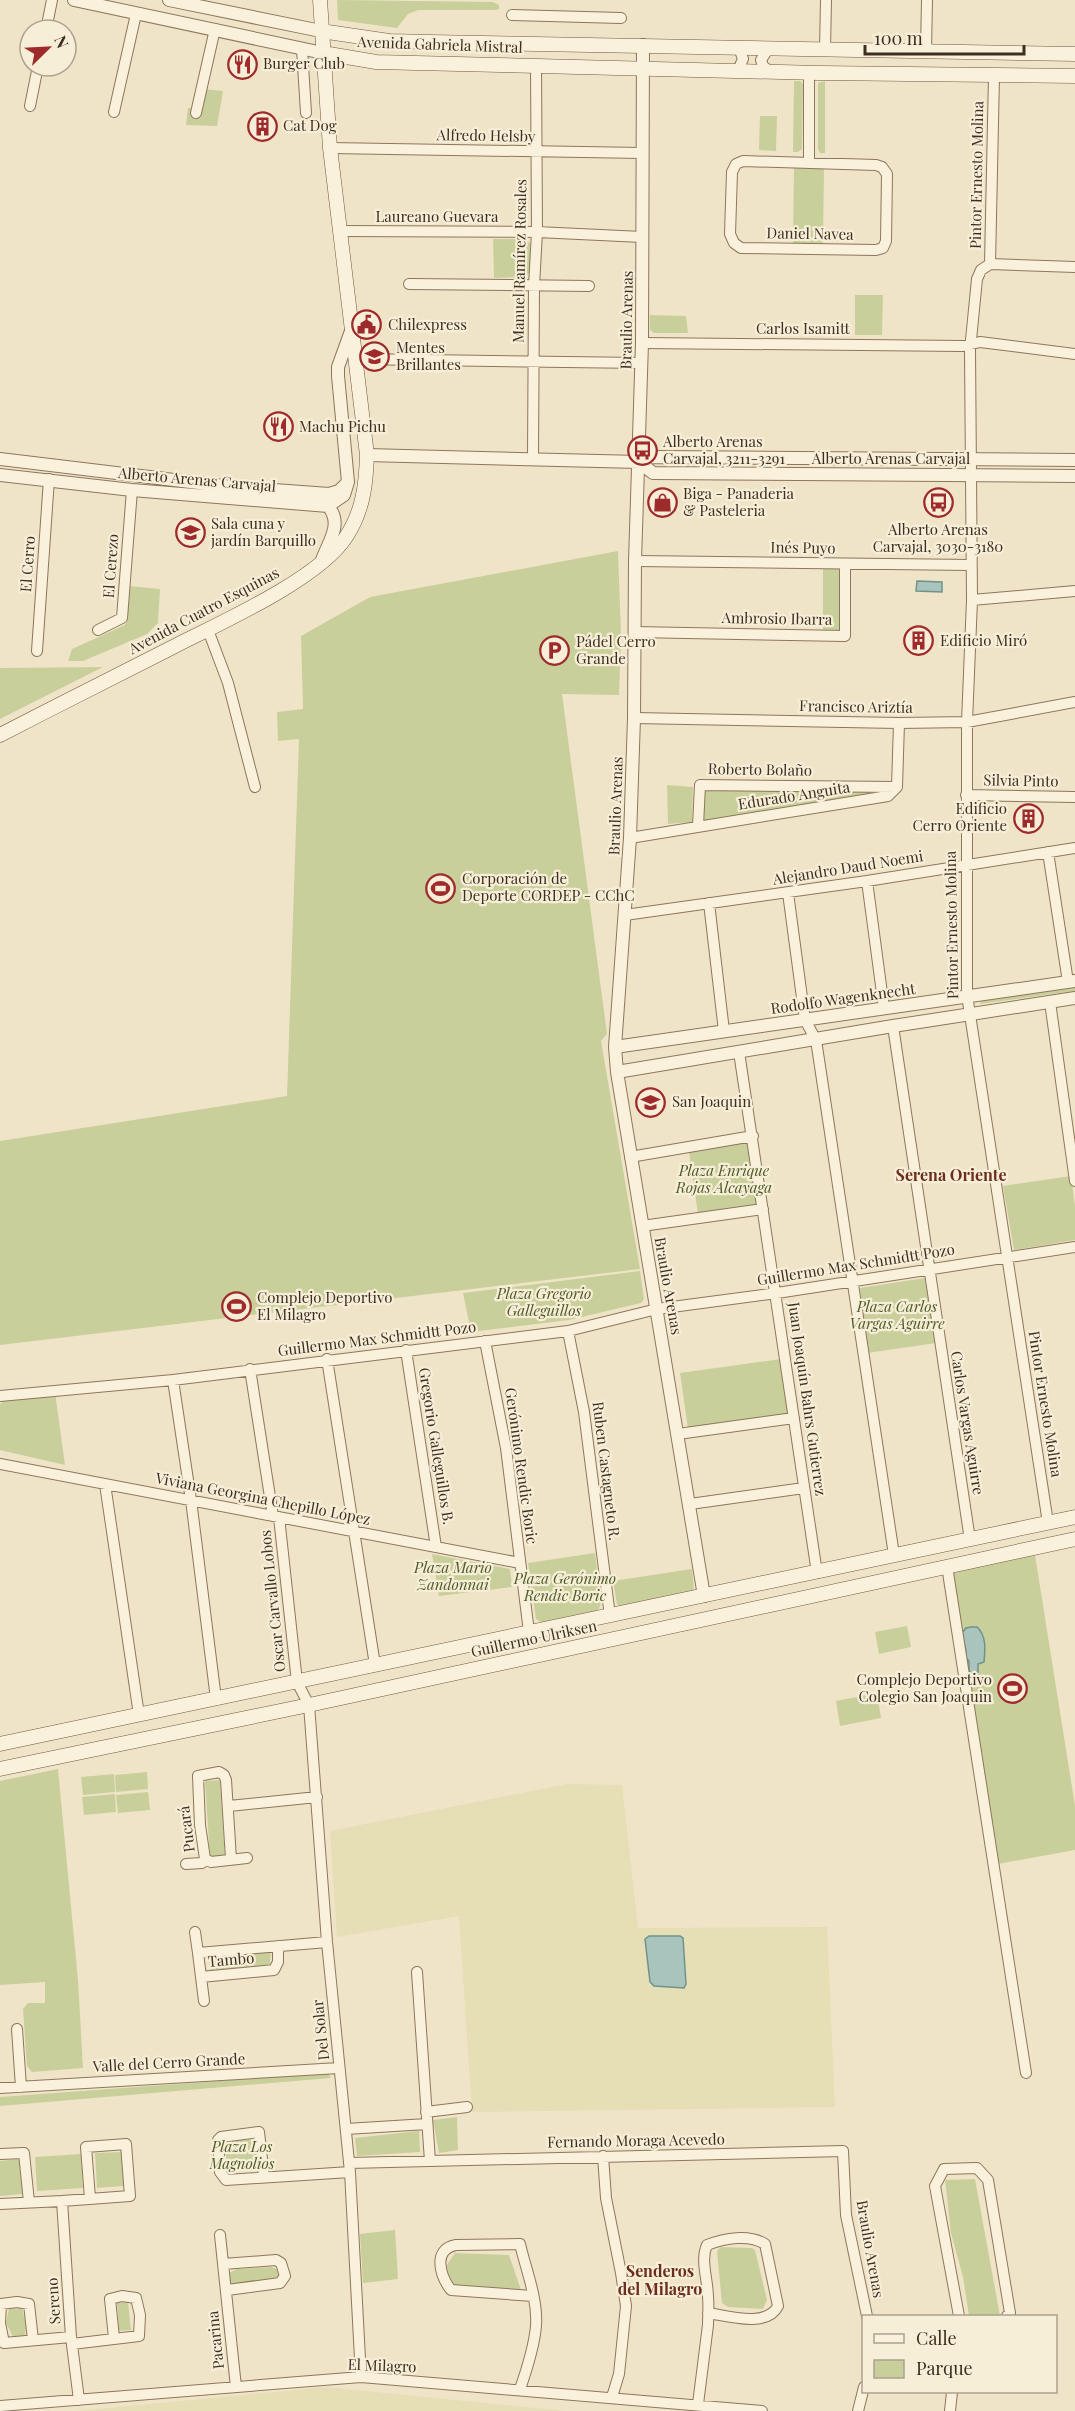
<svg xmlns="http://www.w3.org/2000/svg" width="1075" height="2411" viewBox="0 0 1075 2411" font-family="'Playfair Display',serif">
  <rect width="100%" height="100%" fill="#f0e4c8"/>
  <path fill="#e6deb5" d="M567 1784 622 1785 638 1928 827 1927 835 2107 472 2112 459 1916 337 1937 330 1831Z
    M326 2387 566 2411H77Z"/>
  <path fill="#c9cf9b" d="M337 0 493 2 499 5V9L496 10H418L408 14 397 28 338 20Z
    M794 81H800L803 84 802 149 798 152H793Z
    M825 81V153H820L818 149V83Z
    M204 89 223 91 217 126 186 125 188 108 201 109Z
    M760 116H777L776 151 759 150Z
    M794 166H824L823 243H793Z
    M493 239H524L530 243V272L526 277 494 278Z
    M855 295H883L882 335H855Z
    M650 315 686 316 688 333H654L650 330Z
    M618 551 621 635 619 695 562 694 607 1034 601 1041 640 1269 0 1345V1141L287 1096 299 739 278 741 277 712 303 709 301 636 370 597Z
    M823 568H841V633L823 634Z
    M128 586 160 589 158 623 147 634 83 661H68L72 649 125 625 128 619Z
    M103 667 0 719V668Z
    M667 785 693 787 692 822 668 824Z
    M702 787 891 789 887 793 701 823Z
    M1075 986V991L980 1004 981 1000Z
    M748 1142 758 1204 754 1208 698 1214 689 1152 694 1147Z
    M1071 1176 1075 1206V1240L1014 1250 1003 1186Z
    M640 1271 644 1299 641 1303 569 1320 471 1332 463 1293Z
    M925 1278 936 1343 867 1353 860 1288Z
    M781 1359 789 1415 688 1429 680 1373Z
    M55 1392 65 1465 0 1450V1404L4 1401Z
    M595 1553 601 1603 598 1611 543 1623 536 1619 528 1563Z
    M432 1554 510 1569 512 1587 439 1596Z
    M1035 1555 1075 1806V1850L998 1864 951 1572Z
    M692 1569 694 1590 689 1595 621 1607 617 1604 613 1581Z
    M907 1626 911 1647 879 1654 875 1632Z
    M877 1693 881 1718 840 1726 836 1701Z
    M58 1769 78 1980 83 2068 32 2072 27 2066 23 2009 28 2003H45V1982L0 1985V1781Z
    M147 1772 148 1789 116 1792 115 1775Z
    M114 1774 115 1792 83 1795 81 1777Z
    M220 1780 225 1859H210L205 1781Z
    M148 1792 150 1810 118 1813 116 1795Z
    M115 1794 116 1812 84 1815 82 1797Z
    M271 1950 270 1966 210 1970 208 1956Z
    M328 2073 331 2078 0 2106V2097Z
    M457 2117 458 2150 439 2153 433 2120Z
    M419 2131 420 2152 357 2156 355 2138Z
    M255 2139 259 2169 227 2171 225 2141Z
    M122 2152 124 2186 97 2188 95 2153Z
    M81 2154 83 2188 37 2191 35 2157Z
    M21 2159 23 2194 0 2196V2161Z
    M975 2179 1000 2316H969L963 2277 951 2233 945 2180Z
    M395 2230 398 2279 363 2283 360 2234Z
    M721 2247 752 2248 755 2250 767 2300 763 2309 728 2307 722 2303 717 2251Z
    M455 2253 509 2255 521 2290 452 2285 444 2269Z
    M272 2267 279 2270 280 2276C269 2285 243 2288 230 2282L229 2273 237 2269Z
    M128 2302 131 2330 119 2331 117 2303Z
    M22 2308 26 2324 25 2336 13 2337 6 2323 9 2309Z"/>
  <path fill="#a9c4bc" stroke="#6f938a" stroke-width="1.5" d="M917 581 942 582V592L916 591Z
    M971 1627H977C987 1636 985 1651 984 1662L978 1664V1672L972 1674 969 1671V1661L965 1657 966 1651 962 1633 966 1628Z
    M649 1936H680L683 1938 686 1984 684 1988 654 1986 650 1982 645 1939Z"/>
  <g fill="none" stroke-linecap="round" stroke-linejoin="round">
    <defs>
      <path id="minor" d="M512 15 621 18
        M46 30 52 0
        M302 49 306 113
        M825 50 826 0
        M926 51 927 0
        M738 70 743 59 739 48
        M768 70 763 66 761 60 768 49
        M994 76 990 264 981 270 977 279 970 350 972 600 967 722V995L1048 1523
        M30 106 38 66
        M114 112 136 14
        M196 113 215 29
        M330 148 642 153
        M743 161 876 165 882 167 887 174 886 241 883 248 876 250 741 248 734 243 730 234 732 172 736 164Z
        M809 162V73
        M340 231 537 232 642 237
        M990 264 1075 267
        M409 284 589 286
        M642 343 963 346 980 342 1075 354
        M354 359 642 363
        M533 458 534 286 537 232 536 65
        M635 561 971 565
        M972 600 1075 591
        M98 630 122 618 132 490
        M208 630 228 683 255 787
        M635 632 845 636V564
        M37 651 49 479
        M634 718 899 723 967 722 1075 702
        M966 795 1075 797
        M698 826 700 785 897 787
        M630 838 888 796 897 787 899 723
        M1048 852 1068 982
        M867 881 884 1008
        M788 893 805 1020 816 1040 894 1555
        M709 903 724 1031
        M625 915 867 881 1075 848
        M1050 1002 1075 1181
        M893 1026 970 1540
        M739 1052 817 1573
        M630 1157 753 1136
        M642 1226 763 1209
        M568 1331 584 1412 610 1616
        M485 1341 506 1448 529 1632
        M406 1350 436 1547
        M327 1359 375 1665
        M250 1369 273 1516
        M173 1380 191 1500 216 1699
        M0 1396 173 1380 568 1331 657 1309 777 1293 1075 1247
        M678 1434 794 1418
        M0 1464 520 1563
        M105 1484 139 1715
        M690 1504 804 1488
        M279 1517 297 1682 309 1705 327 1942 350 2172 361 2377
        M947 1566 1026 2073
        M229 1806 317 1797
        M205 1859 200 1825 198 1776 219 1772 224 1775 226 1780 231 1859
        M205 1859 211 1862 247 1858
        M186 1864 202 1863 205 1859
        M195 1932 198 1953
        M278 1946V1962L274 1970 201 1977 198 1953 327 1942
        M417 1972 430 2161
        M201 1977 204 2001
        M17 2029 21 2087
        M0 2088 339 2068
        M426 2112 467 2107
        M346 2129 427 2124
        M0 2154 24 2153 29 2202
        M603 2156 606 2198 621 2273 626 2306 619 2374 612 2397
        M349 2163 843 2151 846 2215 867 2316
        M264 2177 259 2132 221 2137 218 2140 220 2172 226 2180 350 2172
        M0 2204 62 2201
        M220 2235 236 2387
        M223 2264 276 2260 281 2263 285 2276 280 2283 227 2290
        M959 2316 935 2186 944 2169 977 2168 988 2180 1010 2313 1007 2316
        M33 2340 29 2304 17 2302 1 2304 0 2323 4 2343 71 2337
        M72 2344 139 2336 140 2315 136 2298 122 2296 110 2299 114 2338
        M520 2389C527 2369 534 2348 536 2326 538 2299 526 2270 520 2244L456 2245C432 2249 440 2276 451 2290L533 2296
        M79 2400 71 2337 62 2201 130 2196 126 2144 86 2147 90 2198
        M698 2404 708 2325C708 2316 709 2306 708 2297 708 2280 700 2260 707 2245 725 2238 749 2234 765 2244L778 2306C767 2328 728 2316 708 2313
        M0 2406 361 2377 762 2411
        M858 2411 864 2387
        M950 2411 952 2392"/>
      <path id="tertiary" d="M74 0 323 53
        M169 0 321 31
        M643 45 642 343 635 561 634 718 630 838 615 1047 617 1072 704 1596
        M367 455 639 462 651 457 1075 460
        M0 459 232 487 329 494 339 491 348 482
        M639 462 653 473 1075 476
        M0 475 132 490 328 506C344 525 327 543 321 563
        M328 506 344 495 348 482 338 376V367L351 331
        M615 1047 1075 981
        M617 1072 893 1026 1075 998"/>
      <path id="secondary" d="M321 31 389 41 430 42 1075 54
        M323 53 376 62 416 63 819 73 1075 76
        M0 735C58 705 116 676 175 646 220 623 319 579 346 537 363 511 366 485 367 455L330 148 320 0
        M0 1744 1075 1517
        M0 1769 309 1705 1075 1539"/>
    </defs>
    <use href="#minor" stroke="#8d765c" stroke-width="12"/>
    <use href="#tertiary" stroke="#8d765c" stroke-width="14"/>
    <use href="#secondary" stroke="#6f573f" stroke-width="15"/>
    <use href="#minor" stroke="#faf1dc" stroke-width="10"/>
    <use href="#tertiary" stroke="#faf1dc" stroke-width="12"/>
    <use href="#secondary" stroke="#faf1dc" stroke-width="14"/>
  </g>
  <defs>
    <symbol id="restaurant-ring" viewBox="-11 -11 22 22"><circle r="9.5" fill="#f7eed8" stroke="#9e2a2b" stroke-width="1.5"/><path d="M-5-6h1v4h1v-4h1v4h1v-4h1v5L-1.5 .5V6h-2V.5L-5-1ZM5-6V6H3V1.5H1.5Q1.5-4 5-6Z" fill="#9e2a2b"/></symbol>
    <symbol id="building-ring" viewBox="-11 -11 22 22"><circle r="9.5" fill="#f7eed8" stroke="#9e2a2b" stroke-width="1.5"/><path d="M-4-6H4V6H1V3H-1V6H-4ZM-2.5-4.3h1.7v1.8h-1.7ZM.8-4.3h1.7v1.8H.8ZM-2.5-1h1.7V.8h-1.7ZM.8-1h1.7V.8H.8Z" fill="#9e2a2b"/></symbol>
    <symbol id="civic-ring" viewBox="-11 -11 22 22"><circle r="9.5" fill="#f7eed8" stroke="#9e2a2b" stroke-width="1.5"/><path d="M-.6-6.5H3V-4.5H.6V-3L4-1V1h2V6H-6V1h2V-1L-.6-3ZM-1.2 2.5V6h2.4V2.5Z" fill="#9e2a2b"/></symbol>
    <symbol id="school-ring" viewBox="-11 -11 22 22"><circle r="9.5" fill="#f7eed8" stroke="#9e2a2b" stroke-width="1.5"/><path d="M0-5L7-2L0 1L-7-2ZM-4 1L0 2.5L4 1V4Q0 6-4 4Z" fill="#9e2a2b"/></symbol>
    <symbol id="bus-ring" viewBox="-11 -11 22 22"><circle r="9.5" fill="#f7eed8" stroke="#9e2a2b" stroke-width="1.5"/><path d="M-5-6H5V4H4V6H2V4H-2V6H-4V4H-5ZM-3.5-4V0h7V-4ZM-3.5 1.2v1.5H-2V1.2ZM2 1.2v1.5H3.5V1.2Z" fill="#9e2a2b"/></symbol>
    <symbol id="shop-ring" viewBox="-11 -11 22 22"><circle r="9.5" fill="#f7eed8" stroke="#9e2a2b" stroke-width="1.5"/><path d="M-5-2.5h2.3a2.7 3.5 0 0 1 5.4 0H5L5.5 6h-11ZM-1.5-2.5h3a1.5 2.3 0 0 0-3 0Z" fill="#9e2a2b"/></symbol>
    <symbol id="parking-ring" viewBox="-11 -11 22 22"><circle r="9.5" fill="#f7eed8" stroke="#9e2a2b" stroke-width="1.5"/><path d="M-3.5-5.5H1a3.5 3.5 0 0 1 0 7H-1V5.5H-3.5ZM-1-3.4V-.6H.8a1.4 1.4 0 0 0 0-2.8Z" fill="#9e2a2b"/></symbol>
    <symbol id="stadium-ring" viewBox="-11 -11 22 22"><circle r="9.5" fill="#f7eed8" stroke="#9e2a2b" stroke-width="1.5"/><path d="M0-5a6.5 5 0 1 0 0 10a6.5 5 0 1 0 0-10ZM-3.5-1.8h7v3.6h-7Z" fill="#9e2a2b"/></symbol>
  </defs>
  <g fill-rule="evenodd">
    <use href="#restaurant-ring" x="226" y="48" width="33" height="33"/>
    <use href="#building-ring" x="246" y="110" width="33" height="33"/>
    <use href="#civic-ring" x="350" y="308" width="33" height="33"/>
    <use href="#school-ring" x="358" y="340" width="33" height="33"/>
    <use href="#restaurant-ring" x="262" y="410" width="33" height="33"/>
    <use href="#bus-ring" x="626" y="434" width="33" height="33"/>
    <use href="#shop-ring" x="646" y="486" width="33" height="33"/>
    <use href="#bus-ring" x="922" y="486" width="33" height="33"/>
    <use href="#school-ring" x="174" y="516" width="33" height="33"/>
    <use href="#building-ring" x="902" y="624" width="33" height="33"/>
    <use href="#parking-ring" x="538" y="634" width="33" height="33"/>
    <use href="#building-ring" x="1012" y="802" width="33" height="33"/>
    <use href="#stadium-ring" x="424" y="872" width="33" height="33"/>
    <use href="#school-ring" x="634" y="1086" width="33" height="33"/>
    <use href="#stadium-ring" x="220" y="1290" width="33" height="33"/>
    <use href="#stadium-ring" x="996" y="1672" width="33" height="33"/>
  </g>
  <g text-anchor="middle" stroke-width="4.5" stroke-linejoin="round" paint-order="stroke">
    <g font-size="15" fill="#3d2e20" stroke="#f7eed8">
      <text transform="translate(440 45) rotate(2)" y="5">Avenida Gabriela Mistral</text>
      <text transform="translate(486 136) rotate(1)" y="5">Alfredo Helsby</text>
      <text transform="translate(977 175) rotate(-89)" y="5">Pintor Ernesto Molina</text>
      <text x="437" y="222">Laureano Guevara</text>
      <text transform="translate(810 234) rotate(1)" y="5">Daniel Navea</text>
      <text transform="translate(520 261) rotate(-89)" y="5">Manuel Ramírez Rosales</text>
      <text transform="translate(627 320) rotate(-89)" y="5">Braulio Arenas</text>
      <text x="803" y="334">Carlos Isamitt</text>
      <text x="891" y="464">Alberto Arenas Carvajal</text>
      <text transform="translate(197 480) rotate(5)" y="5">Alberto Arenas Carvajal</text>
      <text transform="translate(803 548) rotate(1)" y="5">Inés Puyo</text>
      <text transform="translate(28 564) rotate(-86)" y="5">El Cerro</text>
      <text transform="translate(111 566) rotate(-86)" y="5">El Cerezo</text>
      <text transform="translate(204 611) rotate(-28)" y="5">Avenida Cuatro Esquinas</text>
      <text transform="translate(777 619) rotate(1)" y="5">Ambrosio Ibarra</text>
      <text transform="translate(856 707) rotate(1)" y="5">Francisco Ariztía</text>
      <text transform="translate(760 770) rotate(1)" y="5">Roberto Bolaño</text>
      <text transform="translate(1021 781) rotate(1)" y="5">Silvia Pinto</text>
      <text transform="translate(794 796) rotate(-9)" y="5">Edurado Anguita</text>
      <text transform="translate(616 806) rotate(-88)" y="5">Braulio Arenas</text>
      <text transform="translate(848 868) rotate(-9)" y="5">Alejandro Daud Noemi</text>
      <text transform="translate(952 925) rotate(-91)" y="5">Pintor Ernesto Molina</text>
      <text transform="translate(843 999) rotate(-8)" y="5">Rodolfo Wagenknecht</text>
      <text transform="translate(856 1265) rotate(-9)" y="5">Guillermo Max Schmidtt Pozo</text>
      <text transform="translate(668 1286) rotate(80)" y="5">Braulio Arenas</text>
      <text transform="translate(377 1339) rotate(-7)" y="5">Guillermo Max Schmidtt Pozo</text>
      <text transform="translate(807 1399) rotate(82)" y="5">Juan Joaquín Bahrs Gutierrez</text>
      <text transform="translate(1045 1404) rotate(81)" y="5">Pintor Ernesto Molina</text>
      <text transform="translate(967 1423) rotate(81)" y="5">Carlos Vargas Aguirre</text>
      <text transform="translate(436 1446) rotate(81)" y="5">Gregorio Galleguillos B.</text>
      <text transform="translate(521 1466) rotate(82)" y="5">Gerónimo Rendic Boric</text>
      <text transform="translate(606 1471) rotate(83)" y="5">Ruben Castagneto R.</text>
      <text transform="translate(263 1499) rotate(11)" y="5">Viviana Georgina Chepillo López</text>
      <text transform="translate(273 1601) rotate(-96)" y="5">Oscar Carvallo Lobos</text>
      <text transform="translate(534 1639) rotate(-12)" y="5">Guillermo Ulriksen</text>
      <text transform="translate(187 1829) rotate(-97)" y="5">Pucará</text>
      <text transform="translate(231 1960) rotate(-5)" y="5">Tambo</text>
      <text transform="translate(321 2030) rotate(-96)" y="5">Del Solar</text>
      <text transform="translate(169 2063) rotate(-3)" y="5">Valle del Cerro Grande</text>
      <text transform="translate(636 2141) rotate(-1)" y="5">Fernando Moraga Acevedo</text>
      <text transform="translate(870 2249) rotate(80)" y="5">Braulio Arenas</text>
      <text transform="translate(54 2301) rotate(-94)" y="5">Sereno</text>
      <text transform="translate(216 2340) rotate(-96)" y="5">Pacarina</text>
      <text transform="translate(382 2366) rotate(2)" y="5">El Milagro</text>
    </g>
    <g font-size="15" fill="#3d2e20" stroke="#f7eed8" text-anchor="start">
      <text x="263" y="69">Burger Club</text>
      <text x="283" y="131">Cat Dog</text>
      <text x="388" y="330">Chilexpress</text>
      <text x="396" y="353">Mentes<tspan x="396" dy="17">Brillantes</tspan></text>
      <text x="299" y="432">Machu Pichu</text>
      <text x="663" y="447">Alberto Arenas<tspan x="663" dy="17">Carvajal, 3211-3291</tspan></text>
      <text x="683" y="499">Biga - Panaderia<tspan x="683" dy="17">&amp; Pasteleria</tspan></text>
      <text x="211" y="529">Sala cuna y<tspan x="211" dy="17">jardín Barquillo</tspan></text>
      <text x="938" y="535" text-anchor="middle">Alberto Arenas<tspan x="938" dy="17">Carvajal, 3030-3180</tspan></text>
      <text x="940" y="646">Edificio Miró</text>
      <text x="576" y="647">Pádel Cerro<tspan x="576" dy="17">Grande</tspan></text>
      <text x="1007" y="814" text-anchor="end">Edificio<tspan x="1007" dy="17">Cerro Oriente</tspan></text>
      <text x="462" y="884">Corporación de<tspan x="462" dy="17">Deporte CORDEP - CChC</tspan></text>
      <text x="672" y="1107">San Joaquin</text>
      <text x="257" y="1303">Complejo Deportivo<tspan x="257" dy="17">El Milagro</tspan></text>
      <text x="992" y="1685" text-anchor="end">Complejo Deportivo<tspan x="992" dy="17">Colegio San Joaquin</tspan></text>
    </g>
    <g font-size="15" font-style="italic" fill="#4d5a26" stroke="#f7eed8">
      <text x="724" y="1176">Plaza Enrique<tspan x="724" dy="17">Rojas Alcayaga</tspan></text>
      <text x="544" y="1299">Plaza Gregorio<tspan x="544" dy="17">Galleguillos</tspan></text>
      <text x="897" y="1312">Plaza Carlos<tspan x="897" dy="17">Vargas Aguirre</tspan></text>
      <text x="453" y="1573">Plaza Mario<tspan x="453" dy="17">Zandonnai</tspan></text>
      <text x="565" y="1584">Plaza Gerónimo<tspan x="565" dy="17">Rendic Boric</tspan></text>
      <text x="242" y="2152">Plaza Los<tspan x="242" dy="17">Magnolios</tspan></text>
    </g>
    <g font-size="16" font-weight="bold" fill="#6b2e1e" stroke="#f7eed8">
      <text x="951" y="1181">Serena Oriente</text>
      <text x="660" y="2277">Senderos<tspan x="660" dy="18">del Milagro</tspan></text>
    </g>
  </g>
  <rect x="862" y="2315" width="195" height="78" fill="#f7eed8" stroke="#ada18e" stroke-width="1.5"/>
  <rect x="874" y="2334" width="30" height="9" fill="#faf1dc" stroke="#ada18e" stroke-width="1.5"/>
  <text x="916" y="2345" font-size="18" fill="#3d2e20">Calle</text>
  <rect x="874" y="2360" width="30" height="18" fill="#c9cf9b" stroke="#ada18e" stroke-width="1.5"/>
  <text x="916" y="2375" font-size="18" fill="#3d2e20">Parque</text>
  <g transform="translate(48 48) rotate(66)"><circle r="28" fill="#f7eed8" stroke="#ada18e" stroke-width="1.5"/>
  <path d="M0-4.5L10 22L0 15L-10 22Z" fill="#9e2a2b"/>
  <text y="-9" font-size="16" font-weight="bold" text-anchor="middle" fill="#3d2e20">N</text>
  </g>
  <path d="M865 45v9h159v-9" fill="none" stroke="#3d2e20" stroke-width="3"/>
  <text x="874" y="45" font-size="18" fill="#3d2e20" stroke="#f7eed8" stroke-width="4.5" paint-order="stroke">100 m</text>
</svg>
